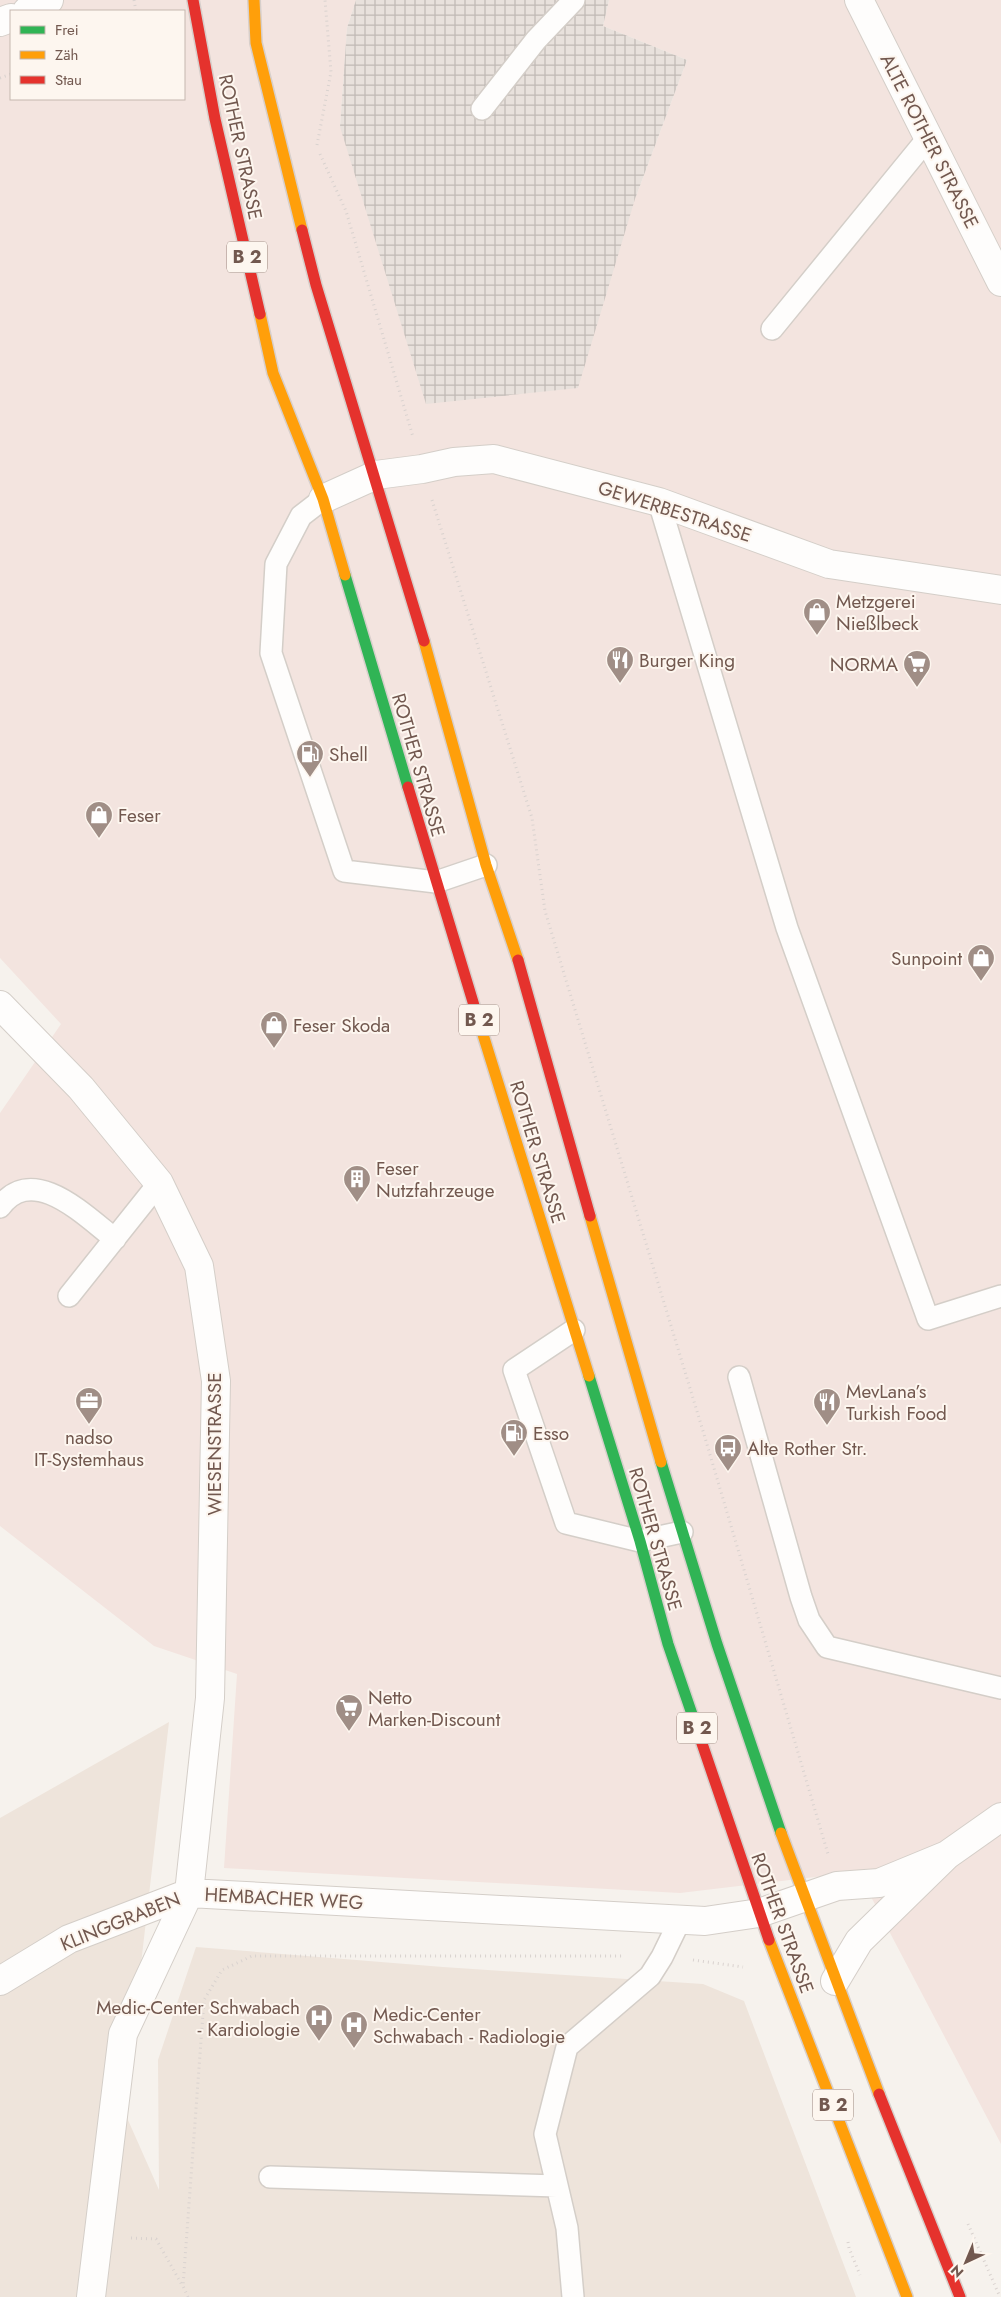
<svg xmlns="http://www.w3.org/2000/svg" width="1001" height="2297" viewBox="0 0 1001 2297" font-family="Jost,sans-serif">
  <defs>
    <pattern id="industrial-grid" width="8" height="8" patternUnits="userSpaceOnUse" patternTransform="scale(1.25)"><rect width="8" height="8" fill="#e8e1dc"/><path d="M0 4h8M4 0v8" fill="none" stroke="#c0b9b5"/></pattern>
  </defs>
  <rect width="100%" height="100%" fill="#f6f2ed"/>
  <path fill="#eee4db" d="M169 1722 124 2111 159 2190 158 2060 196 1947 443 1967 703 1984 744 2001 856 2297H0V1818Z"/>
  <path fill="#f3e4df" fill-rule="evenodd" d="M0 0H356L347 28 340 127 635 199 687 60 603 26 609 0H1001V2144L858 1872 680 1893 224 1868 237 1674 154 1646 0 1526V1113L61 1024 0 958ZM11 11H184V99H11Z"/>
  <path fill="url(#industrial-grid)" d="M356 0H609L603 26 687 60 635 199 578 388 426 404 340 127 347 28Z"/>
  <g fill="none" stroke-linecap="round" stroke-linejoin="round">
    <defs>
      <path id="lane" d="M482 109 536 40 574 0
        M772 329 928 138
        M323 499 301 516 276 564 271 653 344 871 436 882 486 865
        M659 502 787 928 928 1319 1001 1296
        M0 1207C33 1162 85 1216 115 1239
        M69 1296 159 1183
        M574 1330 514 1370 566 1523 640 1541 682 1532
        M739 1377 801 1597 809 1620 827 1647 1001 1688
        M270 2177 557 2186
        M573 2297 567 2228 545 2134 567 2047 650 1976 662 1957 680 1920"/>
      <path id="street" d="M859 0 1001 282
        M27 11 49 0
        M0 22 11 18
        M323 499 376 475 422 469 454 462 494 459 659 502 829 564 1001 590
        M0 1005 81 1088 159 1183 199 1266 216 1381 210 1698 189 1893 123 2034 91 2297
        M0 1981 69 1939 189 1893 705 1921 759 1913 837 1886 879 1883 947 1855
        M835 1981 859 1941 947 1855 1001 1817"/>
      <path id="fast" d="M345 575 408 787
        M589 1376 640 1541 668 1644 694 1720
        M661 1462 717 1644 781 1833"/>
      <path id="slow" d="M254 0 256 43 302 230
        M260 314 273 373 323 499 345 575
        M424 641 486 865 518 960
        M476 1012 589 1376
        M590 1216 661 1462
        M781 1833 879 2094
        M769 1940 907 2297"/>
      <path id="jam" d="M193 0 215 119 260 314
        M302 230 316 285 424 641
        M408 787 476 1012
        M518 960 590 1216
        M694 1720 769 1940
        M879 2094 960 2297"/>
    </defs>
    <use href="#lane" stroke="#d4cec8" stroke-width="24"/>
    <use href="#street" stroke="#d4cec8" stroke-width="30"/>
    <use href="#fast" stroke="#d7cfcb" stroke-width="14"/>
    <use href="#slow" stroke="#d7cfcb" stroke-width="14"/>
    <use href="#jam" stroke="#d7cfcb" stroke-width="14"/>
    <path stroke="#d9d2cf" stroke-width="3" stroke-dasharray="1 4" stroke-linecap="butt" d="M134 0 136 11
      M0 78 11 74
      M317 145 331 72 325 0
      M320 154 346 211 413 437
      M432 500 532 818 545 911 703 1431 828 1854
      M693 1960 743 1967
      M968 2224 1000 2297
      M131 2238 156 2239 182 2285
      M848 2242 849 2248 860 2275
      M188 2297 183 2286 204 2000 222 1970 252 1956H624"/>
    <use href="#lane" stroke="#fefdfc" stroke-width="21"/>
    <use href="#street" stroke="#fefdfc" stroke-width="28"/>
    <use href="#fast" stroke="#30b455" stroke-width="11"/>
    <use href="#slow" stroke="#ff9f0a" stroke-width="11"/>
    <use href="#jam" stroke="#e5322d" stroke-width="11"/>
  </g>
  <defs>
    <symbol id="shop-pin" viewBox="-11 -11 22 30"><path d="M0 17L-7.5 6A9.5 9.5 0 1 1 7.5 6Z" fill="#a08e86" stroke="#fdf6ef"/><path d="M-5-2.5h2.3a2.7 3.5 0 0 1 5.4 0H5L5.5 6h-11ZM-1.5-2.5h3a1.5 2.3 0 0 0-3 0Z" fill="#fff"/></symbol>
    <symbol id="restaurant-pin" viewBox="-11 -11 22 30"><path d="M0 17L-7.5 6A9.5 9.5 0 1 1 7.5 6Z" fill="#a08e86" stroke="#fdf6ef"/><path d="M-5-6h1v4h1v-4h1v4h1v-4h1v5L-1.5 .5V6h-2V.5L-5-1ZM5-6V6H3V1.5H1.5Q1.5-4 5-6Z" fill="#fff"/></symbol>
    <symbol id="supermarket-pin" viewBox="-11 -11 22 30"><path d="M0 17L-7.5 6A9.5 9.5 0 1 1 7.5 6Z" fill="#a08e86" stroke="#fdf6ef"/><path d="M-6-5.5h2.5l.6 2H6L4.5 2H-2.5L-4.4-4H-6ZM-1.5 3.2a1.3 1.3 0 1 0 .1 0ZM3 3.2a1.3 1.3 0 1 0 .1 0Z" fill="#fff"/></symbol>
    <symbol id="fuel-pin" viewBox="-11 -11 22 30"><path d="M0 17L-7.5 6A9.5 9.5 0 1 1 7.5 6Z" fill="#a08e86" stroke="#fdf6ef"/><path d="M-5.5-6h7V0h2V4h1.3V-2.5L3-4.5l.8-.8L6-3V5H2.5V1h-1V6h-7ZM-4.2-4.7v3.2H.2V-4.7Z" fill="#fff"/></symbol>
    <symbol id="building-pin" viewBox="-11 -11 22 30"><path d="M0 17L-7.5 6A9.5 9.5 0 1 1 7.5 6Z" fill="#a08e86" stroke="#fdf6ef"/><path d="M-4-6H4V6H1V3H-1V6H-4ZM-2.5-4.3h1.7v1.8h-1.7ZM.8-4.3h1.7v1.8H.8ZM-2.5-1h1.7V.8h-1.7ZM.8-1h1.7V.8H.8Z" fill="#fff"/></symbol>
    <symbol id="office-pin" viewBox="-11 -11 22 30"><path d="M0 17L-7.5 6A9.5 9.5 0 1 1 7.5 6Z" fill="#a08e86" stroke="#fdf6ef"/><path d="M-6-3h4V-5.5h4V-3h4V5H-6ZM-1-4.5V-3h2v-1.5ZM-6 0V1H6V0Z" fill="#fff"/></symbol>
    <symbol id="bus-pin" viewBox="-11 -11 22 30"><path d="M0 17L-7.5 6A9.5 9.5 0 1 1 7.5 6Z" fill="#a08e86" stroke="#fdf6ef"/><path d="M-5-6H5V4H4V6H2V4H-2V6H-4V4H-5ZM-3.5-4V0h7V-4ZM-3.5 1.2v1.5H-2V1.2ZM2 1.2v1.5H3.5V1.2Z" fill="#fff"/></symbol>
    <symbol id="hospital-pin" viewBox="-11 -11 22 30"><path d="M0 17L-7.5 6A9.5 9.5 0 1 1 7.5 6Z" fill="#a08e86" stroke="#fdf6ef"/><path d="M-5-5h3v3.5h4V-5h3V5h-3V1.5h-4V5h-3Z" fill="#fff"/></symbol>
  </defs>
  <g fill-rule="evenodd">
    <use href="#shop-pin" x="801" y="596" width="32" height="43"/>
    <use href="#restaurant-pin" x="604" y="644" width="32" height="43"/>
    <use href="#supermarket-pin" x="901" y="648" width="32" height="43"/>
    <use href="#fuel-pin" x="294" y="738" width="32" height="43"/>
    <use href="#shop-pin" x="83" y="799" width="32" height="43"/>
    <use href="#shop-pin" x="965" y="942" width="32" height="43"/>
    <use href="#shop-pin" x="258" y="1009" width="32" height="43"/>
    <use href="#building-pin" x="341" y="1163" width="32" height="43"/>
    <use href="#office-pin" x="73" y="1385" width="32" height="43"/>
    <use href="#restaurant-pin" x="811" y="1386" width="32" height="43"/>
    <use href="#fuel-pin" x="498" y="1417" width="32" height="43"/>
    <use href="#bus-pin" x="712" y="1432" width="32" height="43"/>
    <use href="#supermarket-pin" x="333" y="1692" width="32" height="43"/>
    <use href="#hospital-pin" x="303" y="2002" width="32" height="43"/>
    <use href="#hospital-pin" x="338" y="2009" width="32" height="43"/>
  </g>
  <g text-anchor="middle" stroke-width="4" stroke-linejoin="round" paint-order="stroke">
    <g fill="#fdf6ef" stroke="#9c877f" stroke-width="1">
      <rect x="227" y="241.5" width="40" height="31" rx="4"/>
      <rect x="459" y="1004.5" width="40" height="31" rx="4"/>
      <rect x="677" y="1712.5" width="40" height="31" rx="4"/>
      <rect x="813" y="2089.5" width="40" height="31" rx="4"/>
    </g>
    <g font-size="18" font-weight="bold" fill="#72584f">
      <text x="247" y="263">B 2</text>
      <text x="479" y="1026">B 2</text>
      <text x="697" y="1734">B 2</text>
      <text x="833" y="2111">B 2</text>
    </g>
    <g font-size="19" fill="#72584f" stroke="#fdf6ef">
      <text transform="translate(930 141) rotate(63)" y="7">ALTE ROTHER STRASSE</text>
      <text transform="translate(241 147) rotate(78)" y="7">ROTHER STRASSE</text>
      <text transform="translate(675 511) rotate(18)" y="7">GEWERBESTRASSE</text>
      <text transform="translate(419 765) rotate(74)" y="7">ROTHER STRASSE</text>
      <text transform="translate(538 1152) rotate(73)" y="7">ROTHER STRASSE</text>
      <text transform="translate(214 1444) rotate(-90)" y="7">WIESENSTRASSE</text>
      <text transform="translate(656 1539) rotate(74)" y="7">ROTHER STRASSE</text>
      <text transform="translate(284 1898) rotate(3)" y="7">HEMBACHER WEG</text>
      <text transform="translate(120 1921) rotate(-22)" y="7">KLINGGRABEN</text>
      <text transform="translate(783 1923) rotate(70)" y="7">ROTHER STRASSE</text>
    </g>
    <g font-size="19" fill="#72584f" stroke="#fdf6ef" text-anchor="start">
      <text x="836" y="608">Metzgerei<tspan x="836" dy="22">Nießlbeck</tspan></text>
      <text x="639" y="667">Burger King</text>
      <text x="898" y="671" text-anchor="end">NORMA</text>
      <text x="329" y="761">Shell</text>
      <text x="118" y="822">Feser</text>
      <text x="962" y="965" text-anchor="end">Sunpoint</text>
      <text x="293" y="1032">Feser Skoda</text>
      <text x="376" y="1175">Feser<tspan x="376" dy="22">Nutzfahrzeuge</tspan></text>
      <text x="846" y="1398">MevLana’s<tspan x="846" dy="22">Turkish Food</tspan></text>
      <text x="533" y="1440">Esso</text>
      <text x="89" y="1444" text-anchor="middle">nadso<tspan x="89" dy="22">IT-Systemhaus</tspan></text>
      <text x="747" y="1455">Alte Rother Str.</text>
      <text x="368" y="1704">Netto<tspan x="368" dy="22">Marken-Discount</tspan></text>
      <text x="300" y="2014" text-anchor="end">Medic-Center Schwabach<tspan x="300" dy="22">- Kardiologie</tspan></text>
      <text x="373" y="2021">Medic-Center<tspan x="373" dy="22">Schwabach - Radiologie</tspan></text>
    </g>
  </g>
  <rect x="10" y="10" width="175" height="90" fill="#fdf6ef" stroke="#c5b7af"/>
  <rect x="20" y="26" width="25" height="8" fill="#30b455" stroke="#c5b7af"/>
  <text x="55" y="35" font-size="15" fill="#72584f">Frei</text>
  <rect x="20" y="51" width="25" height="8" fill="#ff9f0a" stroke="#c5b7af"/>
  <text x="55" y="60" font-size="15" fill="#72584f">Zäh</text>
  <rect x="20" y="76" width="25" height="8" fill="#e5322d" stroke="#c5b7af"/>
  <text x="55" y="85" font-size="15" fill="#72584f">Stau</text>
  <g transform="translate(966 2262) rotate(224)" stroke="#fdf6ef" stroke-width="4" paint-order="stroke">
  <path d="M0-4L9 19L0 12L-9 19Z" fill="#72584f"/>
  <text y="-8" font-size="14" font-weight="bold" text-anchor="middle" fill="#72584f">N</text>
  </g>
</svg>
